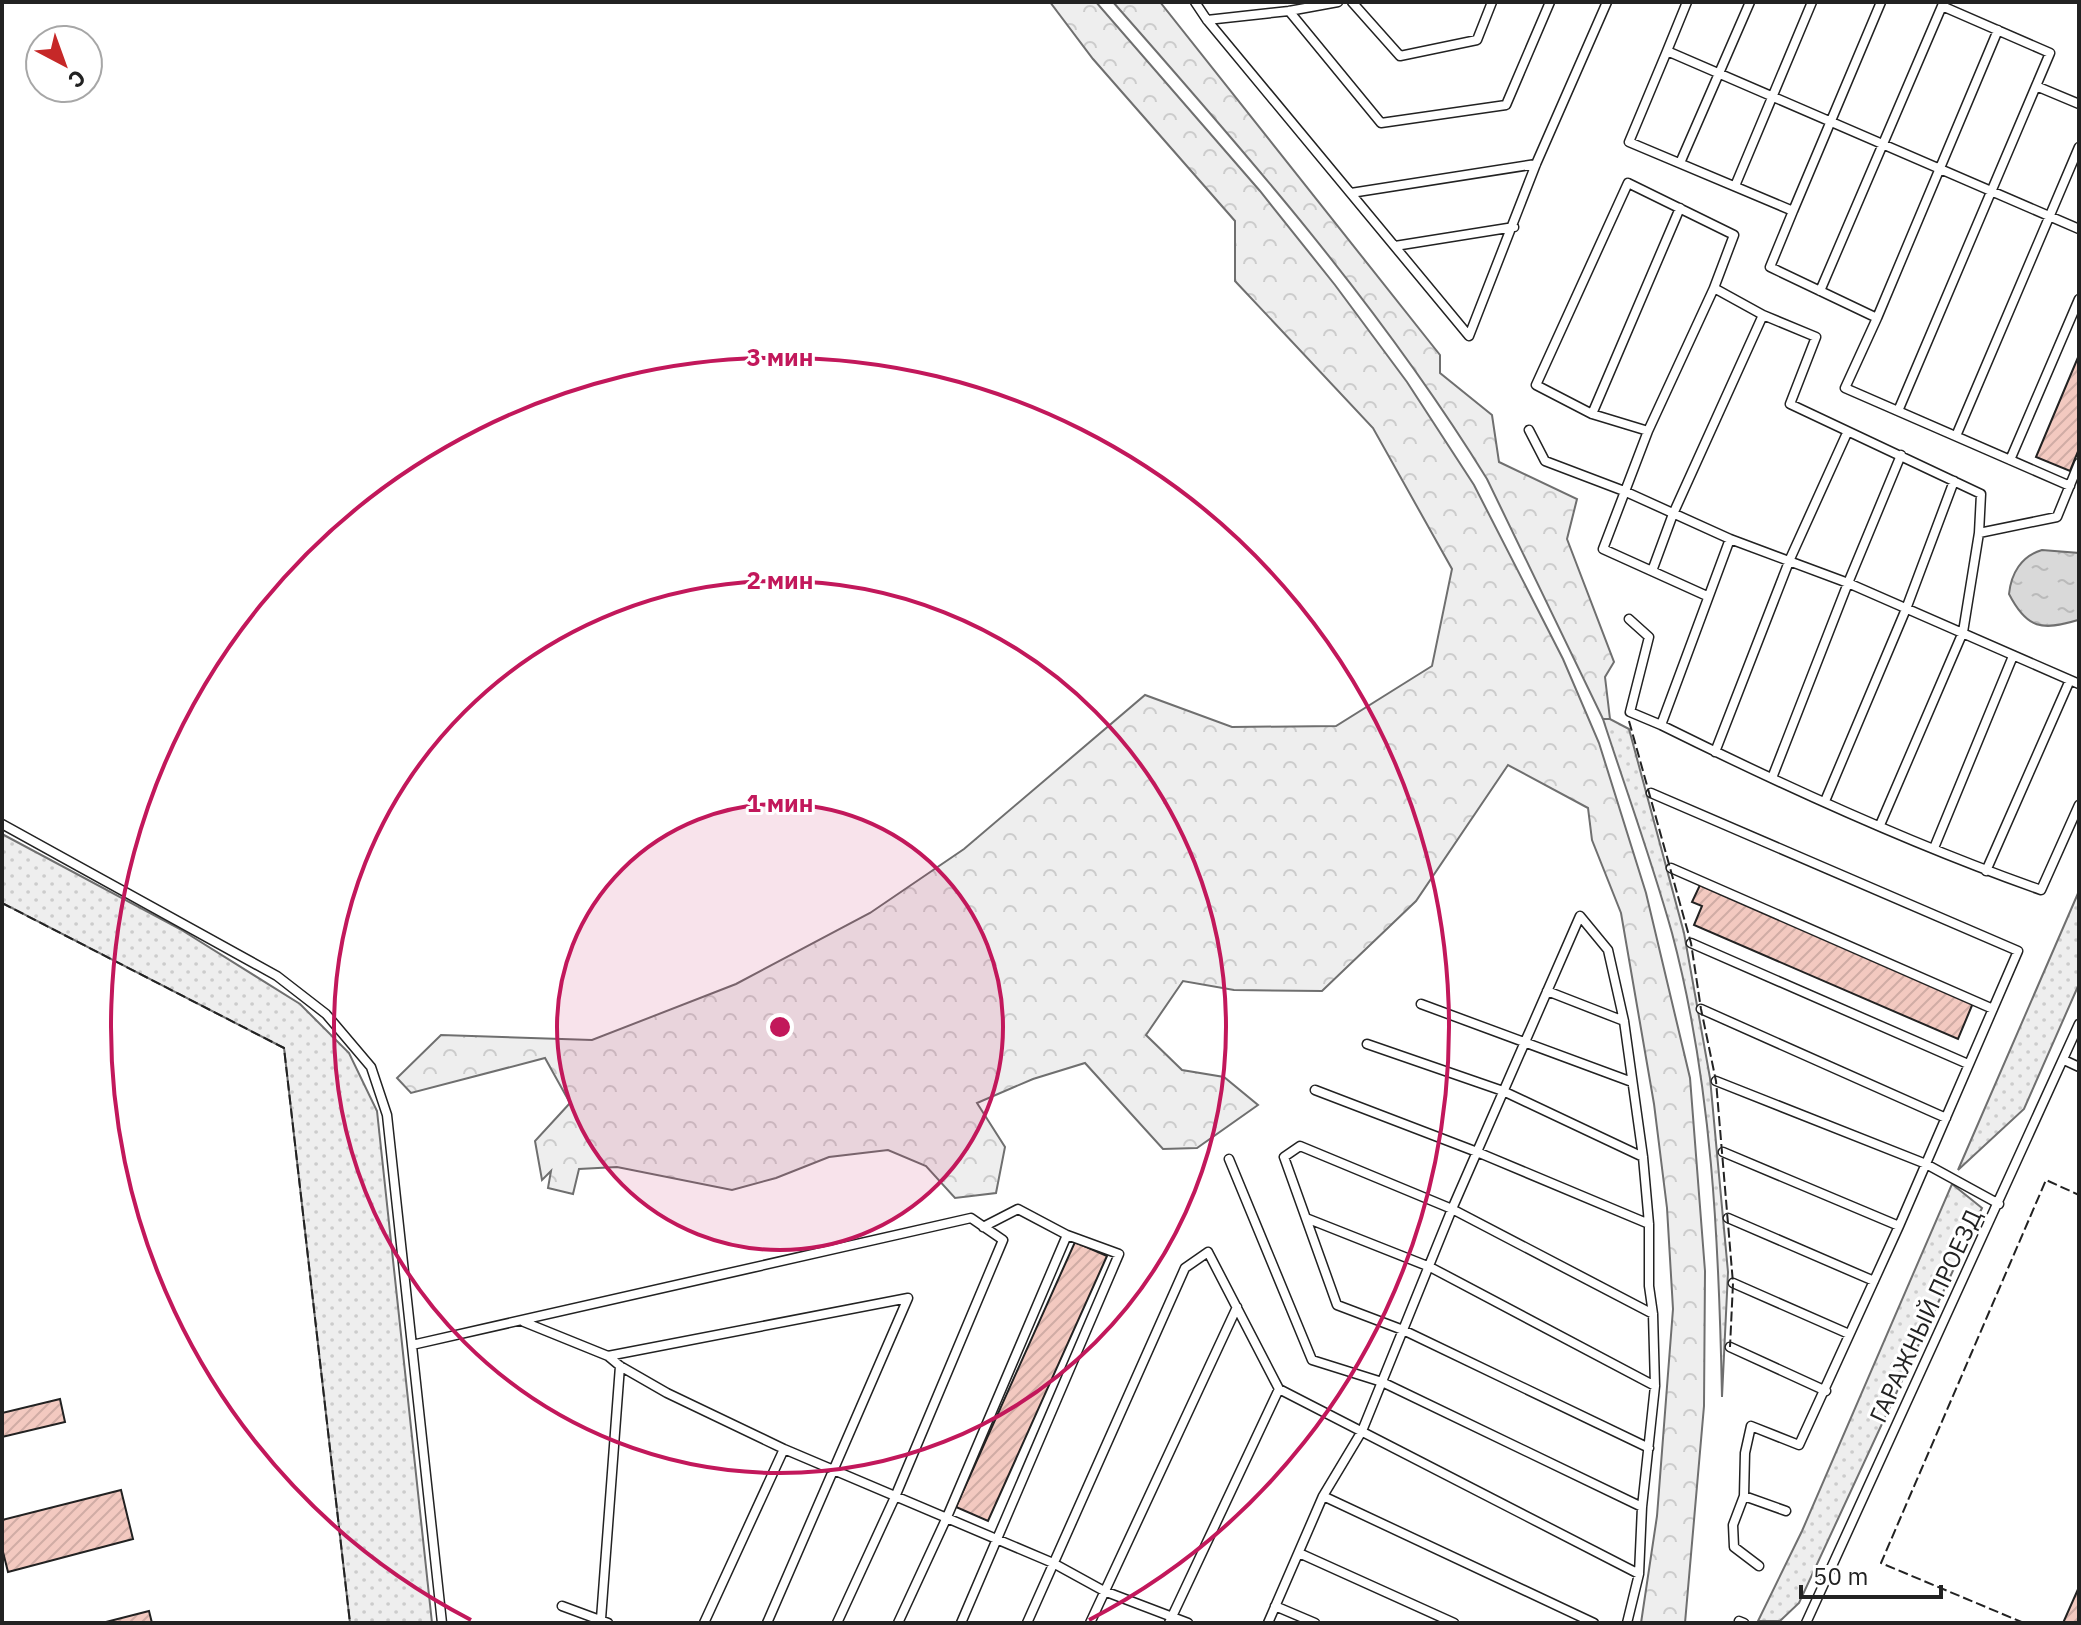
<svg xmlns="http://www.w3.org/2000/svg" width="2081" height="1625" viewBox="0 0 2081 1625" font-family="'IBM Plex Sans',sans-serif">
  <defs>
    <pattern id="grass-dots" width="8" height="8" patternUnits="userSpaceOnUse" patternTransform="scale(2)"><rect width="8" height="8" fill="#eee"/><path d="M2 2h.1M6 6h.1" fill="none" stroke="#ccc" stroke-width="1.8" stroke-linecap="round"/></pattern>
    <pattern id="forest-crowns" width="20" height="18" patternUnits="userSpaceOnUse" patternTransform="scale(2)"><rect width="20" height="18" fill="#eee"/><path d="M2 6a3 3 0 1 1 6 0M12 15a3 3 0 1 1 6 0" fill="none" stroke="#ccc"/></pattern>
    <pattern id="water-ripples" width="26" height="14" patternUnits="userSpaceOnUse" patternTransform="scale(2)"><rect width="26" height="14" fill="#d9d9d9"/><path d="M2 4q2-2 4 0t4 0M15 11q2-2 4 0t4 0" fill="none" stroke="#bababa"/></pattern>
    <pattern id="building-hatch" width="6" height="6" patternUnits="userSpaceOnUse" patternTransform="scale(2)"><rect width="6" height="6" fill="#f3c9c0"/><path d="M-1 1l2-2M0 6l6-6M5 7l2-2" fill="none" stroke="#d0aca5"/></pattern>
  </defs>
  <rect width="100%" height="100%" fill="#fff"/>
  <path fill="url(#grass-dots)" stroke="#6f6f6f" stroke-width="2" d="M1603 719H1610L1629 729 1684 933 1710 1078 1728 1272 1722 1397C1719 1243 1712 1083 1672 933 1652 861 1626 790 1603 719Z
    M2 834 180 929 300 1004 349 1053 377 1111 432 1623H350L284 1048 2 903Z
    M2079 891V984L2024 1109 1958 1170Z
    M1952 1184 1982 1208 1799 1603 1780 1621H1758L1802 1531Z"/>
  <path fill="url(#forest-crowns)" stroke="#6f6f6f" stroke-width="2" d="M1050 2H1096L1260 191 1335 285 1407 382 1474 485 1563 659 1599 743 1646 893 1690 1078 1705 1271 1704 1406 1685 1623H1641L1657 1516 1673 1309 1667 1208 1654 1104 1621 913 1592 840 1588 808 1508 765 1416 901 1322 991 1234 990 1183 981 1146 1035 1182 1070 1224 1077 1258 1105 1197 1148 1163 1149 1085 1063 1033 1079 977 1103 1005 1147 996 1193 955 1198 926 1166 888 1150 829 1157 776 1178 732 1190 617 1167 579 1169 573 1194 548 1188 551 1171 542 1180 535 1141 570 1103 545 1058 411 1093 397 1078 441 1035 592 1040 736 984 870 913 964 849 1145 695 1232 727 1336 726 1432 666 1452 569 1373 428 1235 281V221L1093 59Z
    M1113 2H1160L1440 355V373L1492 415 1499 462 1577 499 1567 539 1614 662 1605 677 1610 719H1603L1487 479C1381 307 1246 153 1113 2Z"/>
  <path fill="url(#water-ripples)" stroke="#6f6f6f" stroke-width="2" d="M2042 550 2079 553 2078 620C2042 631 2027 629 2009 594 2011 574 2021 556 2042 550Z"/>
  <path fill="url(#building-hatch)" stroke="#222" stroke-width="2" d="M2079 355V449L2070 471 2036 457Z
    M1700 885 1973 1003 1958 1039 1694 925 1702 906 1692 902Z
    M1075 1242 1107 1256 988 1521 956 1507Z
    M60 1399 65 1422 2 1437V1413Z
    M121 1490 133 1539 8 1572 2 1548V1520Z
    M2079 1587V1623H2063Z
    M149 1611 152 1623H102Z"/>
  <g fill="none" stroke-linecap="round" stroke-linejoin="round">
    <defs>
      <path id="service" d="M1195 2 1207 20 1469 336 1536 164 1607 2
        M1352 2 1400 56 1477 40 1492 2
        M1943 3 1942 6 2050 53 2036 86 2079 104
        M1289 11 1381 123 1506 105 1550 2
        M1207 20 1289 11 1338 2
        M1667 51 1687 2
        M1680 163 1750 2
        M1735 186 1812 2
        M1351 193 1536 164
        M1793 211 1881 2
        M1395 246 1514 227
        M1714 288 1648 431 1592 414 1536 385 1628 183 1734 235 1714 288 1763 315 1816 337 1790 404 1981 494 1979 533
        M1820 291 1942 6
        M1877 318 1998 30
        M1898 411 2036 86
        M1592 414 1680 208
        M1529 430 1545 461 1624 491 1730 539 1848 583 2079 684
        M1648 431 1603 549 1707 596
        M1956 436 2079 147
        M2010 460 2079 299
        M2070 486 1845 388 1877 318 1770 267 1793 211 1629 142 1667 51 2079 229
        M1730 539 1661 725C1782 785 1913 845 2041 890L2079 805
        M1652 571 1673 514 1763 315
        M1629 619 1649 637 1630 712 1661 725
        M1715 752 1790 559 1847 433
        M1772 778 1848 583 1901 455
        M1651 793 2018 951 1899 1226 1799 1445 1751 1426 1745 1453 1744 1496 1733 1525 1734 1547 1759 1566
        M1825 801 1906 609 1954 481
        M2 824 277 976 326 1014 371 1067 387 1115 442 1623
        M1880 825 1963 632 1979 533 2057 517 2079 463
        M1934 848 2013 656
        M1671 868 1993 1009
        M1986 871 2070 680
        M1691 943 1968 1064
        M1547 991 1624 1021
        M1421 1004 1632 1082
        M1701 1009 1946 1118
        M1367 1044 1503 1091 1643 1157
        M2064 1060 2079 1067
        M1716 1081 1926 1164 1999 1204
        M1315 1090 1477 1152 1649 1224
        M1723 1152 1899 1226
        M1229 1159 1312 1360 1382 1382 1642 1507
        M1306 1218 1430 1267 1655 1386
        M1728 1218 1874 1281
        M1733 1283 1849 1334
        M524 1322 608 1356 620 1366 667 1393 784 1449 1053 1563 1104 1591 1188 1623
        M412 1345 971 1218 1003 1240 895 1497 837 1623
        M1730 1347 1826 1391
        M608 1356 908 1298 767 1623
        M1649 1448 1403 1330 1337 1305 1284 1157 1300 1146 1452 1209 1653 1314
        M1323 1496 1594 1623
        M1744 1496 1786 1511
        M1299 1553 1454 1623
        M562 1606 608 1623
        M1275 1606 1315 1623
        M601 1619 620 1366
        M1739 1621 1744 1623
        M704 1623 784 1449
        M898 1623 947 1517 1067 1235 1018 1209 983 1227
        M961 1623 1119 1254 1067 1235
        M1027 1623 1185 1268 1208 1252 1279 1389 1639 1574
        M1090 1623 1237 1307
        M1169 1623 1279 1389
        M1268 1623 1323 1496 1362 1431 1452 1209 1580 916 1608 950 1624 1021 1643 1157 1649 1224V1286L1653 1314 1655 1386 1642 1507 1639 1574 1627 1623
        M1806 1623 2079 1024"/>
    </defs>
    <use href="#service" stroke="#222" stroke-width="11"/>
    <use href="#service" stroke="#fff" stroke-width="8"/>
    <path stroke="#222" stroke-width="2" stroke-dasharray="10 4" stroke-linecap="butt" d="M1629 721 1691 943 1701 1009 1716 1081 1733 1283 1730 1347
      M2 903 284 1048 350 1623
      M2024 1623 1881 1563 2046 1180 2079 1195"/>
  </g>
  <circle cx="780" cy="1027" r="223" fill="#c2185b" fill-opacity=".12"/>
  <g fill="none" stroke="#c2185b" stroke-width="4">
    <circle cx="780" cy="1027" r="223"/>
    <circle cx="780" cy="1027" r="446"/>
    <path d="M471 1620A669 669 0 1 1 1089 1620"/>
  </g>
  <g text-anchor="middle" stroke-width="6" stroke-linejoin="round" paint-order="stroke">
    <g font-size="24" fill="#222" stroke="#fff">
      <text transform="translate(1926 1316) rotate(-65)" y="8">ГАРАЖНЫЙ ПРОЕЗД</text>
    </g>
  </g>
  <circle cx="780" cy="1027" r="12" fill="#c2185b" stroke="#fff" stroke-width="4"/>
  <g font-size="24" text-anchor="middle" font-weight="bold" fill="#c2185b" stroke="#fff" stroke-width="6" stroke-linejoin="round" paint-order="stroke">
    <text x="780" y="366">3 мин</text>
    <text x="780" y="589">2 мин</text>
    <text x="780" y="812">1 мин</text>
  </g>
  <rect width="2081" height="1625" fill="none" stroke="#222222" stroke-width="8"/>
  <g transform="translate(64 64) rotate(139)"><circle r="38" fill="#ffffff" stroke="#a7a7a7" stroke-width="2"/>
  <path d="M0-6L14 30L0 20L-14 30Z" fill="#c62828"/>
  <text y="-12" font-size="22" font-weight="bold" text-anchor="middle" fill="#222222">С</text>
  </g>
  <path d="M1801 1585v12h140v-12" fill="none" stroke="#222222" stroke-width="4"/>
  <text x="1813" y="1585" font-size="24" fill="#222222" stroke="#ffffff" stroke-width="6" paint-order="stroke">50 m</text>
</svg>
